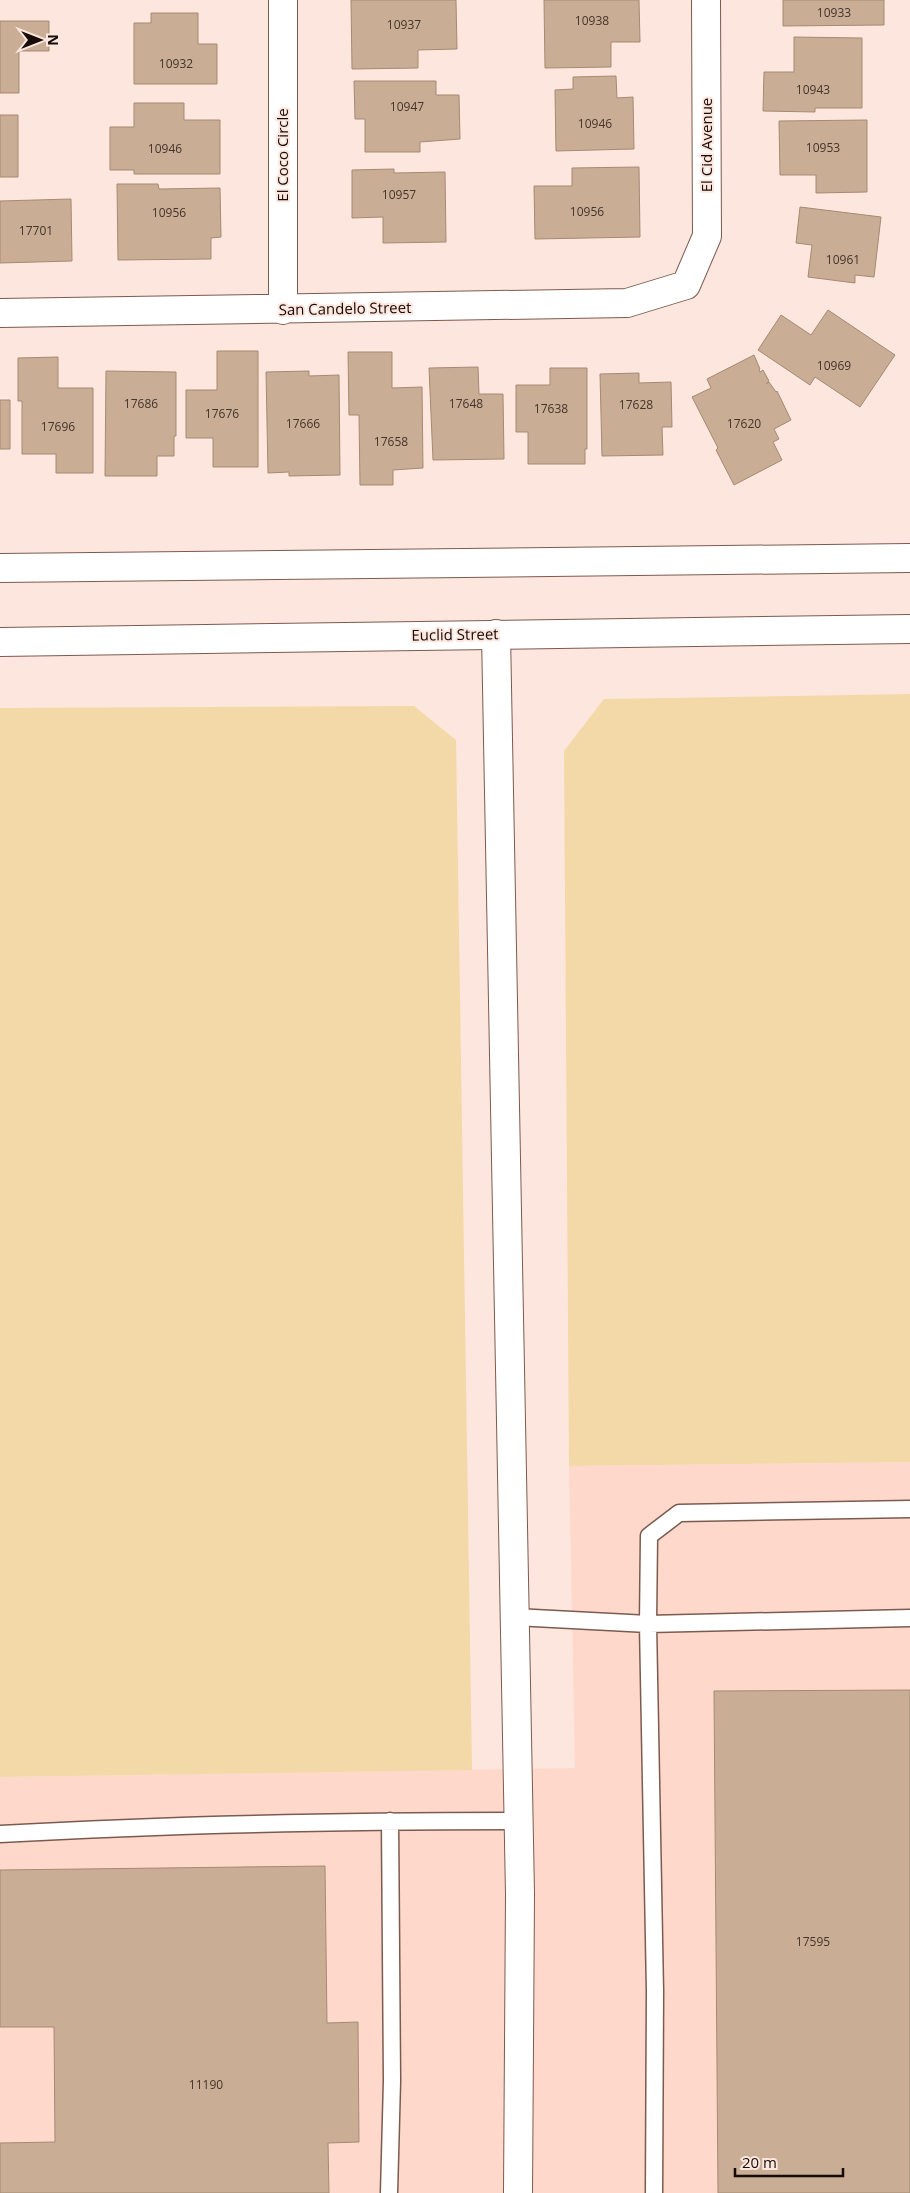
<svg xmlns="http://www.w3.org/2000/svg" width="910" height="2193" viewBox="0 0 910 2193" font-family="'Open Sans',sans-serif">
  <rect width="100%" height="100%" fill="#fde6dd"/>
  <path fill="#fed9cb" d="M910 1462V2193H0V1777L575 1768 569 1466Z"/>
  <path fill="#f3d9a7" d="M910 694V1462L569 1466 564 751 604 699Z
    M414 706 456 740 472 1770 0 1777V708Z"/>
  <path fill="#c9ad95" stroke="#a58a73" d="M351 0H456L457 49 418 50V68L352 69Z
    M544 0H639L640 42H611V67L545 68Z
    M783 0H884V25L783 26Z
    M151 13H198V44H217V84H134V23H151Z
    M0 21H49V51H19V93H0Z
    M794 37 862 38V108H815V112L763 111 764 72H794Z
    M616 76 617 98 633 97 634 149 556 151 555 90 573 89V77Z
    M354 81H436V95H459L460 139 420 142V152H365V119H355Z
    M134 103H184V120H220V174H134V170H110V127H134Z
    M0 115H18V177H0Z
    M867 120V192L816 193V175H780L779 121Z
    M639 167 640 237 535 239 534 186H572V168Z
    M394 169V173L445 172 446 242 383 243V217L352 218V170Z
    M117 184H158L159 189 220 188 221 237 211 238V259L118 260Z
    M71 199 72 261 0 263V201Z
    M800 207 881 217 874 277 855 275V283L808 277 812 245 796 243Z
    M828 310 895 355 860 407 815 377 810 385 758 350 781 315 811 335Z
    M217 351H258V467H213V438H186V390H217Z
    M348 352H392V388L422 387 423 468 393 470V485H360L359 415H349Z
    M754 355 760 369 759 370 760 372 763 370 769 381 766 384 769 382 776 392 777 391 791 420 774 429 779 439 773 442 782 460 734 485 716 450 718 448 692 397 711 388 707 379Z
    M58 357V388H93V473H56V454H22V401H18V358Z
    M478 367 479 394H503L504 459 433 460 429 368Z
    M550 368H587V449H585V464H528V432H516V385H550Z
    M106 371 176 372V436H174V456H157V476H105Z
    M309 371V376L339 375 340 475 289 476V472L268 473 266 372Z
    M639 373V383L671 382 672 427H662L663 455 602 456 600 374Z
    M0 400H10V449H0Z
    M910 1690V2193H718L714 1691Z
    M325 1866 327 2023 358 2022 359 2142 328 2143 329 2193H0V2143L55 2142 54 2027H0V1870Z"/>
  <g fill="none" stroke-linecap="round" stroke-linejoin="round">
    <defs>
      <path id="service" d="M515 1617 648 1624 910 1618
        M0 1834C173 1824 346 1821 519 1821
        M389 2193 392 2081 390 1821
        M654 2193 655 1991 648 1624 649 1536 679 1513 910 1509"/>
      <path id="minor" d="M283 310V0
        M0 313 627 303 686 285 707 236 706 0
        M496 634 520 1894 518 2193"/>
      <path id="primary" d="M0 568 910 558
        M0 642 910 629"/>
    </defs>
    <use href="#service" stroke="#7b5b4f" stroke-width="19"/>
    <use href="#minor" stroke="#7b5b4f" stroke-width="30"/>
    <use href="#primary" stroke="#7b5b4f" stroke-width="30"/>
    <use href="#service" stroke="#fff" stroke-width="16"/>
    <use href="#minor" stroke="#fff" stroke-width="28"/>
    <use href="#primary" stroke="#fff" stroke-width="28"/>
  </g>
  <g text-anchor="middle" stroke-width="4" stroke-linejoin="round" paint-order="stroke">
    <g font-size="12" fill="#44342a">
      <text x="834" y="17">10933</text>
      <text x="592" y="25">10938</text>
      <text x="404" y="29">10937</text>
      <text x="176" y="68">10932</text>
      <text x="813" y="94">10943</text>
      <text x="407" y="111">10947</text>
      <text x="595" y="128">10946</text>
      <text x="823" y="152">10953</text>
      <text x="165" y="153">10946</text>
      <text x="399" y="199">10957</text>
      <text x="587" y="216">10956</text>
      <text x="169" y="217">10956</text>
      <text x="36" y="235">17701</text>
      <text x="843" y="264">10961</text>
      <text x="834" y="370">10969</text>
      <text x="141" y="408">17686</text>
      <text x="466" y="408">17648</text>
      <text x="636" y="409">17628</text>
      <text x="551" y="413">17638</text>
      <text x="222" y="418">17676</text>
      <text x="303" y="428">17666</text>
      <text x="744" y="428">17620</text>
      <text x="58" y="431">17696</text>
      <text x="391" y="446">17658</text>
      <text x="813" y="1946">17595</text>
      <text x="206" y="2089">11190</text>
    </g>
    <g font-size="15" fill="#170b07" stroke="#fde6dd">
      <text transform="translate(707 145) rotate(-90)" y="5">El Cid Avenue</text>
      <text transform="translate(283 155) rotate(-90)" y="5">El Coco Circle</text>
      <text transform="translate(345 309) rotate(-1)" y="5">San Candelo Street</text>
      <text transform="translate(455 635) rotate(-1)" y="5">Euclid Street</text>
    </g>
  </g>
  <g transform="translate(40 40) rotate(90)" stroke="#fde6dd" stroke-width="4" paint-order="stroke">
  <path d="M0-4L9 19L0 12L-9 19Z" fill="#170b07"/>
  <text y="-8" font-size="14" font-weight="bold" text-anchor="middle" fill="#170b07">N</text>
  </g>
  <path d="M735 2168v8h108v-8" fill="none" stroke="#170b07" stroke-width="2.5"/>
  <text x="742" y="2168" font-size="15" fill="#170b07" stroke="#fde6dd" stroke-width="4" paint-order="stroke">20 m</text>
</svg>
